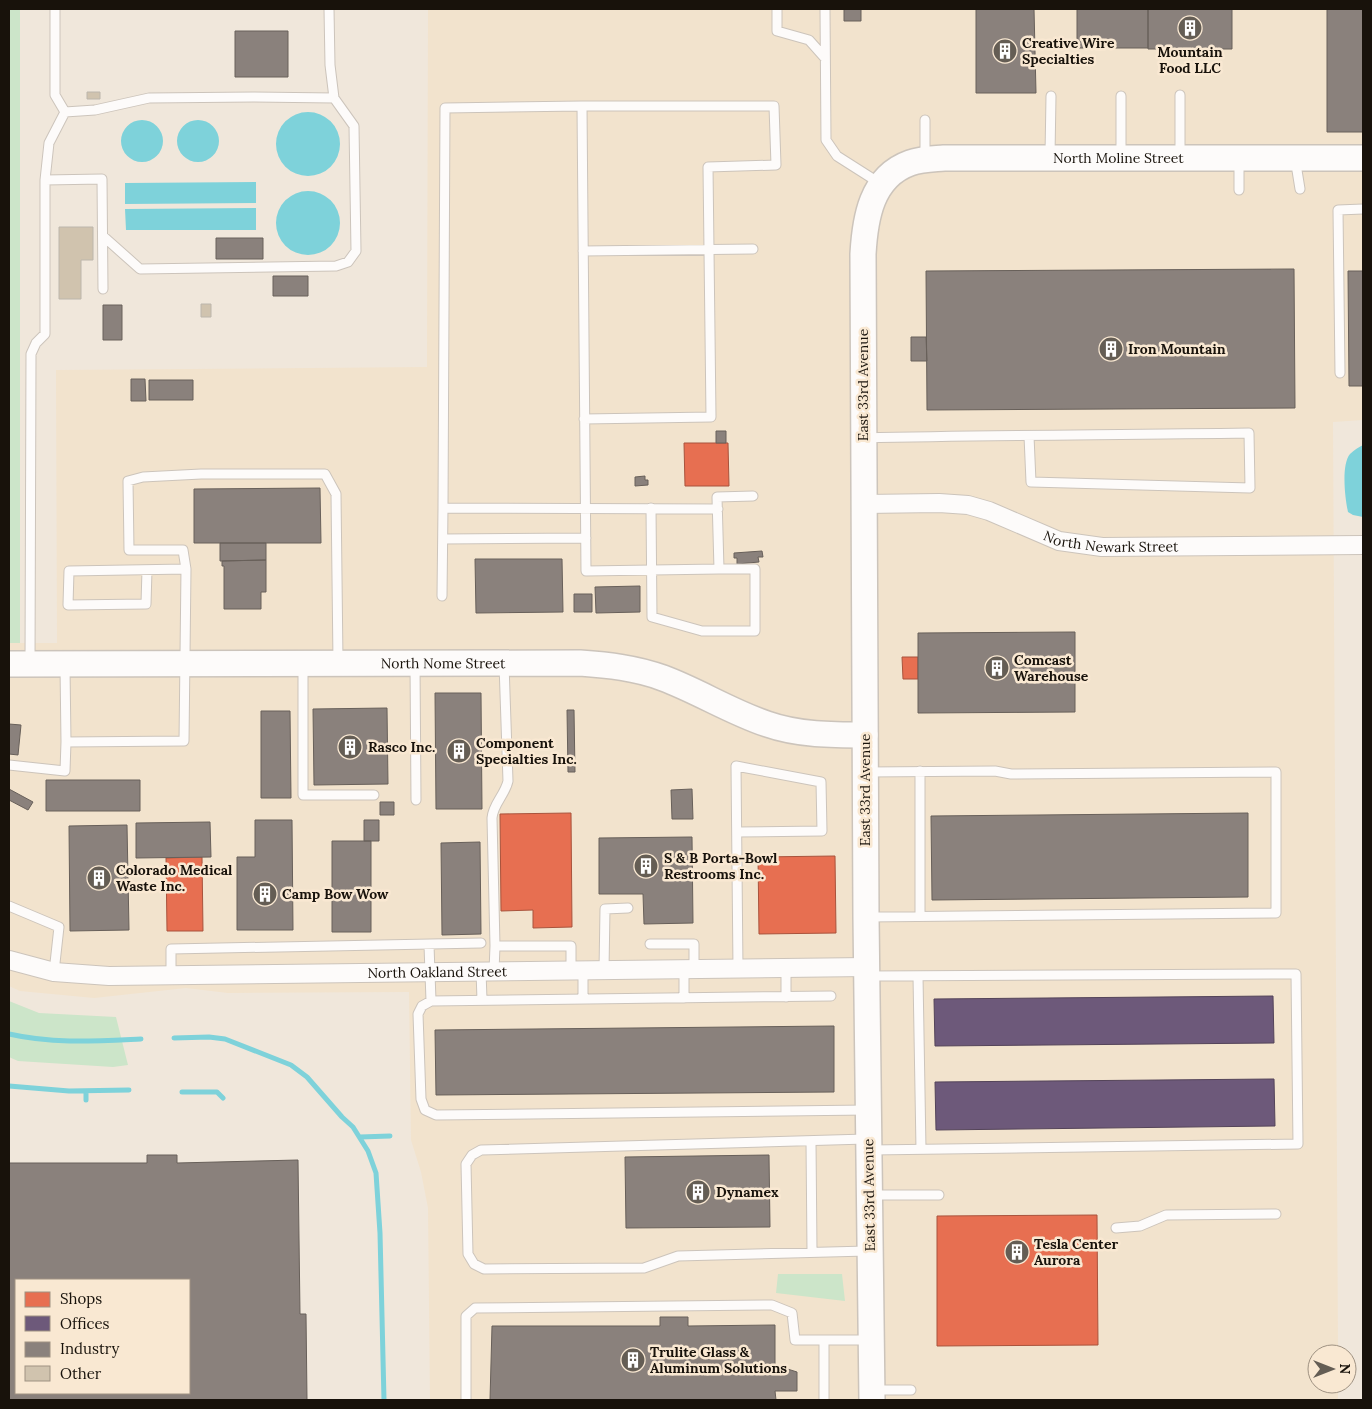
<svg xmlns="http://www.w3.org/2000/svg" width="1372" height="1409" viewBox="0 0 1372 1409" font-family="Lora,serif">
  <rect width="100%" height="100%" fill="#f0e7db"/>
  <path fill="#f2e3cd" d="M428 9H1363V420L1333 422 1338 1354H1317V1384H1338V1400H430L428 1208 421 1172 411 1140 409 992 228 993 186 988 94 998 20 991 9 986V643H57L56 370 427 367Z"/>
  <path fill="#cce5c9" d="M9 9H20V643H9Z
    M9 1001 39 1013 116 1017 128 1065 113 1067 18 1061 9 1057Z
    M778 1274H842L845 1301 776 1293Z"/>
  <path fill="#7ed2da" d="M276 144a32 32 0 1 1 64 0a32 32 0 1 1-64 0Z
    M121 141a21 21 0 1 1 42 0a21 21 0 1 1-42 0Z
    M177 141a21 21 0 1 1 42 0a21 21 0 1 1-42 0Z
    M256 182V203L125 204V183Z
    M276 223a32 32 0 1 1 64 0a32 32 0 1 1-64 0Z
    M256 208V230H126L125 209Z
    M1363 445V517L1353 515 1348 512C1345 498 1341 465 1350 454 1354 450 1359 447 1363 445Z"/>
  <path fill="#e76f51" stroke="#a9533c" d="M684 443H728L729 486H685Z
    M902 657H918V679H903Z
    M571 813 572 927 533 928V910L501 911 500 814Z
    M835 856 836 933 759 934 758 857Z
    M202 857 203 931H167L166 858Z
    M1097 1215 1098 1345 937 1346V1216Z"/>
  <path fill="#6d597a" stroke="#544459" d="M1273 996 1274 1043 935 1046 934 999Z
    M1274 1079 1275 1126 936 1130 935 1082Z"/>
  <path fill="#8a817c" stroke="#68605a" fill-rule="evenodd" d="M844 9H861V21H844Z
    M976 9H1034L1036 93H976Z
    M1077 9H1148V48H1077Z
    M1148 9H1232V49H1148Z
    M1327 9H1363V132H1327Z
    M235 31H288V77H235Z
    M216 238H263V259H216Z
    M1294 269 1295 408 927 410 926 271Z
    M1348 271H1363V386H1349Z
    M273 276H308V296H273Z
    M103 305H122V340H103Z
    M911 337H926L927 361H911Z
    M131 379H145L146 401H131Z
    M149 380H193V400H149Z
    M716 431H726V443H716Z
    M645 476V480H648V485L635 486V477Z
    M320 488 321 543H194V489Z
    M220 543H266V560L220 561Z
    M762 551 763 557H758L759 562 737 564V558H734V553Z
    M475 559H562L563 612 476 613Z
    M266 560V592H261V609H224V566H222V561Z
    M640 586V612L596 613 595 587Z
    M574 594H592V612H574Z
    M1075 632V712L918 713V633Z
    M435 693H481L482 809H436Z
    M387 708 388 784 314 785 313 709Z
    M567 710H574L575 772H568Z
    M261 711H290L291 798H261Z
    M9 724 21 725 18 755 9 754Z
    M46 780H140V811H46Z
    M9 789 33 802 28 810 9 800Z
    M692 789 693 819H672L671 790Z
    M380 802H394V815H380Z
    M1248 813V897L932 900 931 816Z
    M255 820H292L293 930H237V857H255Z
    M364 820H379V841H364Z
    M210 822 211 857 136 858V823Z
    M127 825 129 930 70 931 69 826Z
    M692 837 693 923 644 924 643 894H599V838Z
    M332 841H371V932H332Z
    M480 842 481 934 442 935 441 843Z
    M834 1026V1092L436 1095 435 1030Z
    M147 1155H177V1163L298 1160 300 1314H306L307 1400H9V1163H147ZM16 1280H189V1393H16Z
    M769 1155 770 1227 626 1228 625 1157Z
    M660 1317H688V1326L775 1325V1365L797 1372V1391H775L776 1400H490L492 1326H660Z"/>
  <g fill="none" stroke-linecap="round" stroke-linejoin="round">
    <path stroke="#7ed2da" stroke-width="5" d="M9 1034C53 1044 96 1041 141 1039
      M174 1038 209 1037 225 1039 291 1065 307 1077 342 1117 353 1127 368 1151 376 1173 380 1233 384 1400
      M9 1086 69 1091 129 1090
      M86 1092V1100
      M182 1092H217L223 1098
      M360 1137 390 1136"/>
  </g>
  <path fill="#d0c3ae" stroke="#bcb6ac" d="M87 92H100V99H87Z
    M59 227H93V260H81V299H59Z
    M201 304H211V317H201Z"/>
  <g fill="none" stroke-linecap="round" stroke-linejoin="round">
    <defs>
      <path id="lane" d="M55 9V95L65 112
        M777 9V31L809 40 825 58
        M825 9 826 140 837 156 881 184
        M1121 96V155
        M925 120V157
        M1050 155 1051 96
        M1180 155V95
        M1295 158 1300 189
        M1239 160V190
        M45 180 49 143 65 112 95 110 149 98 254 97 334 98 330 65 329 9
        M103 236 140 269 336 266 348 262 356 251 354 126 334 98
        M583 251 753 249
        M1340 373 1338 210 1363 209
        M584 419 711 417 708 167 776 165 774 106H582L586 571 719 569
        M865 438C993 435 1121 435 1249 433L1250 488 1031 482 1029 436
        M443 508 445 108 582 106
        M651 508 652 617 702 631H755V569H719L717 497 753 496
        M443 539 586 538
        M186 569 183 550H129L128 481 143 477 201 474H325L336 494 338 661
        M442 596 443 508 718 509
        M30 664 31 354 36 343 45 334V180L102 179 103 289
        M303 664V795H374
        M415 664 416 800
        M65 667 66 742 184 741 186 569 69 571 68 605 146 604 147 570
        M9 765 65 771 66 742
        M920 771V916
        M737 832 822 831 821 782 736 766 738 969
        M9 906 59 927 54 972
        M866 917 1276 913V772L1011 774 995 771 868 772
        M650 944H694V969
        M429 945 431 1001 422 1006 418 1014 421 1099 425 1110 436 1115 868 1110
        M495 946H571V970
        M786 968V997
        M684 969V998
        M583 970V999
        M604 970 605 909 628 908
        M481 971 482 1000
        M494 971 495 946 492 818C493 804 505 795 508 781L504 664
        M171 975V949L481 943
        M869 976 1296 974 1298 1144 871 1150
        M918 976 921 1149
        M431 1001 831 996
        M866 1139 481 1150 472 1155 466 1164 468 1254 474 1264 484 1269 644 1268 678 1256 867 1251
        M811 1142 812 1251
        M872 1195H939
        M1116 1228 1140 1226 1166 1215 1276 1214
        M824 1341V1400
        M874 1390H911
        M466 1400V1316L475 1308 772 1305 792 1313 795 1340H870"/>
      <g id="street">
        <path id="s1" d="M864 504 939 503 968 505 989 511 1059 541 1102 547 1363 545"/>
        <path id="s2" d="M9 960 54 972 109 976 867 967"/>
      </g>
      <g id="secondary">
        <path id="s3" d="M9 664 580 663C608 665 636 668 663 678 698 691 731 712 767 724 798 735 833 735 865 735"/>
        <path id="s4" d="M872 1400 866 917 863 254C865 219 871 177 910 163 921 159 933 159 944 158H1363"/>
      </g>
    </defs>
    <use href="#lane" stroke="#ccc4bb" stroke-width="11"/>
    <use href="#street" stroke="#ccc4bb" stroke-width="20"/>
    <use href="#secondary" stroke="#ccc4bb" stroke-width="28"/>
    <use href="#lane" stroke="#fdfbfa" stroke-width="9"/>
    <use href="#street" stroke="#fdfbfa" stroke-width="18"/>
    <use href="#secondary" stroke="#fdfbfa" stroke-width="25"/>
  </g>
  <defs>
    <symbol id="building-disc" viewBox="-11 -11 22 22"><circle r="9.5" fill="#645d54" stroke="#f9e8d2"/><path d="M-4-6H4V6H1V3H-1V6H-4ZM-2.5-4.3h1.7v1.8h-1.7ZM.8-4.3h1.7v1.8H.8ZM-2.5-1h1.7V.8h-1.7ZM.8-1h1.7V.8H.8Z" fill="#fff"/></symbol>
  </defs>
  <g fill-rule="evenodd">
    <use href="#building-disc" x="1176" y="14" width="28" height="28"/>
    <use href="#building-disc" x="991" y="37" width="28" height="28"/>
    <use href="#building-disc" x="1097" y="335" width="28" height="28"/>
    <use href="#building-disc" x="983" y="654" width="28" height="28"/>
    <use href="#building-disc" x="336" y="733" width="28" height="28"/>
    <use href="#building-disc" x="445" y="737" width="28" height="28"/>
    <use href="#building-disc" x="632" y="852" width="28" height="28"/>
    <use href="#building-disc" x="85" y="864" width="28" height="28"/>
    <use href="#building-disc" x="251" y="880" width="28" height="28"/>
    <use href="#building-disc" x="684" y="1178" width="28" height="28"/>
    <use href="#building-disc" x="1003" y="1238" width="28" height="28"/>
    <use href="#building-disc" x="619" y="1346" width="28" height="28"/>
  </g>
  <g text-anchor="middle" stroke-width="5" stroke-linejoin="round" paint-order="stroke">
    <g font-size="14" font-weight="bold" fill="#18120b" stroke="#f9e8d2" text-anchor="start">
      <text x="1022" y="48">Creative Wire<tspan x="1022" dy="16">Specialties</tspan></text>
      <text x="1190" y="57" text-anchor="middle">Mountain<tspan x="1190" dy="16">Food LLC</tspan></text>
      <text x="1128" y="354">Iron Mountain</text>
      <text x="1014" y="665">Comcast<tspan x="1014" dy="16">Warehouse</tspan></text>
      <text x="476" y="748">Component<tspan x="476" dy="16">Specialties Inc.</tspan></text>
      <text x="368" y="752">Rasco Inc.</text>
      <text x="664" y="863">S &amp; B Porta-Bowl<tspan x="664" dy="16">Restrooms Inc.</tspan></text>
      <text x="116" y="875">Colorado Medical<tspan x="116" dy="16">Waste Inc.</tspan></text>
      <text x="282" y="899">Camp Bow Wow</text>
      <text x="716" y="1197">Dynamex</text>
      <text x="1034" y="1249">Tesla Center<tspan x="1034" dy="16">Aurora</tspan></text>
      <text x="650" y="1357">Trulite Glass &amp;<tspan x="650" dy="16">Aluminum Solutions</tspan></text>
    </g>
    <g font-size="14" fill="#18120b" stroke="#f9e8d2">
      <text dy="5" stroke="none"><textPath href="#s4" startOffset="1464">North Moline Street</textPath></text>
      <text transform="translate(863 385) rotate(-90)" y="5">East 33rd Avenue</text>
      <text dy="5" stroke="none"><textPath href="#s1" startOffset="254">North Newark Street</textPath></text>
      <text dy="5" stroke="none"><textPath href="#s3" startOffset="434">North Nome Street</textPath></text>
      <text transform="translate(865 790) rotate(-90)" y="5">East 33rd Avenue</text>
      <text dy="5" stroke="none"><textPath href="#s2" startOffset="430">North Oakland Street</textPath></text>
      <text transform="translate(869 1195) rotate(-91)" y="5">East 33rd Avenue</text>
    </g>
  </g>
  <rect width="1372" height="1409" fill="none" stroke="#18120b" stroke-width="20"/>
  <rect x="15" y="1279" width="175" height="115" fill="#f9e8d2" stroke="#9f9282"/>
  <rect x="25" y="1292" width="25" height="15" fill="#e76f51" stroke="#9f9282"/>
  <text x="60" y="1304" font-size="15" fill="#18120b">Shops</text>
  <rect x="25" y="1316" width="25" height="15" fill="#6d597a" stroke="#9f9282"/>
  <text x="60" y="1329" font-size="15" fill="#18120b">Offices</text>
  <rect x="25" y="1342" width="25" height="15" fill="#8a817c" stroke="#9f9282"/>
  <text x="60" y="1354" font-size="15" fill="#18120b">Industry</text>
  <rect x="25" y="1366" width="25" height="15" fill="#d0c3ae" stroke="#9f9282"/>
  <text x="60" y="1379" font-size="15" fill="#18120b">Other</text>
  <g transform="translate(1332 1369) rotate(90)"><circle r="24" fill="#f9e8d2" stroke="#9f9282"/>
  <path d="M0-4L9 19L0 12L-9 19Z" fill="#645d54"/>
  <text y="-8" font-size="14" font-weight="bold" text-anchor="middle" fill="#18120b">N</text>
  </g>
</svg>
